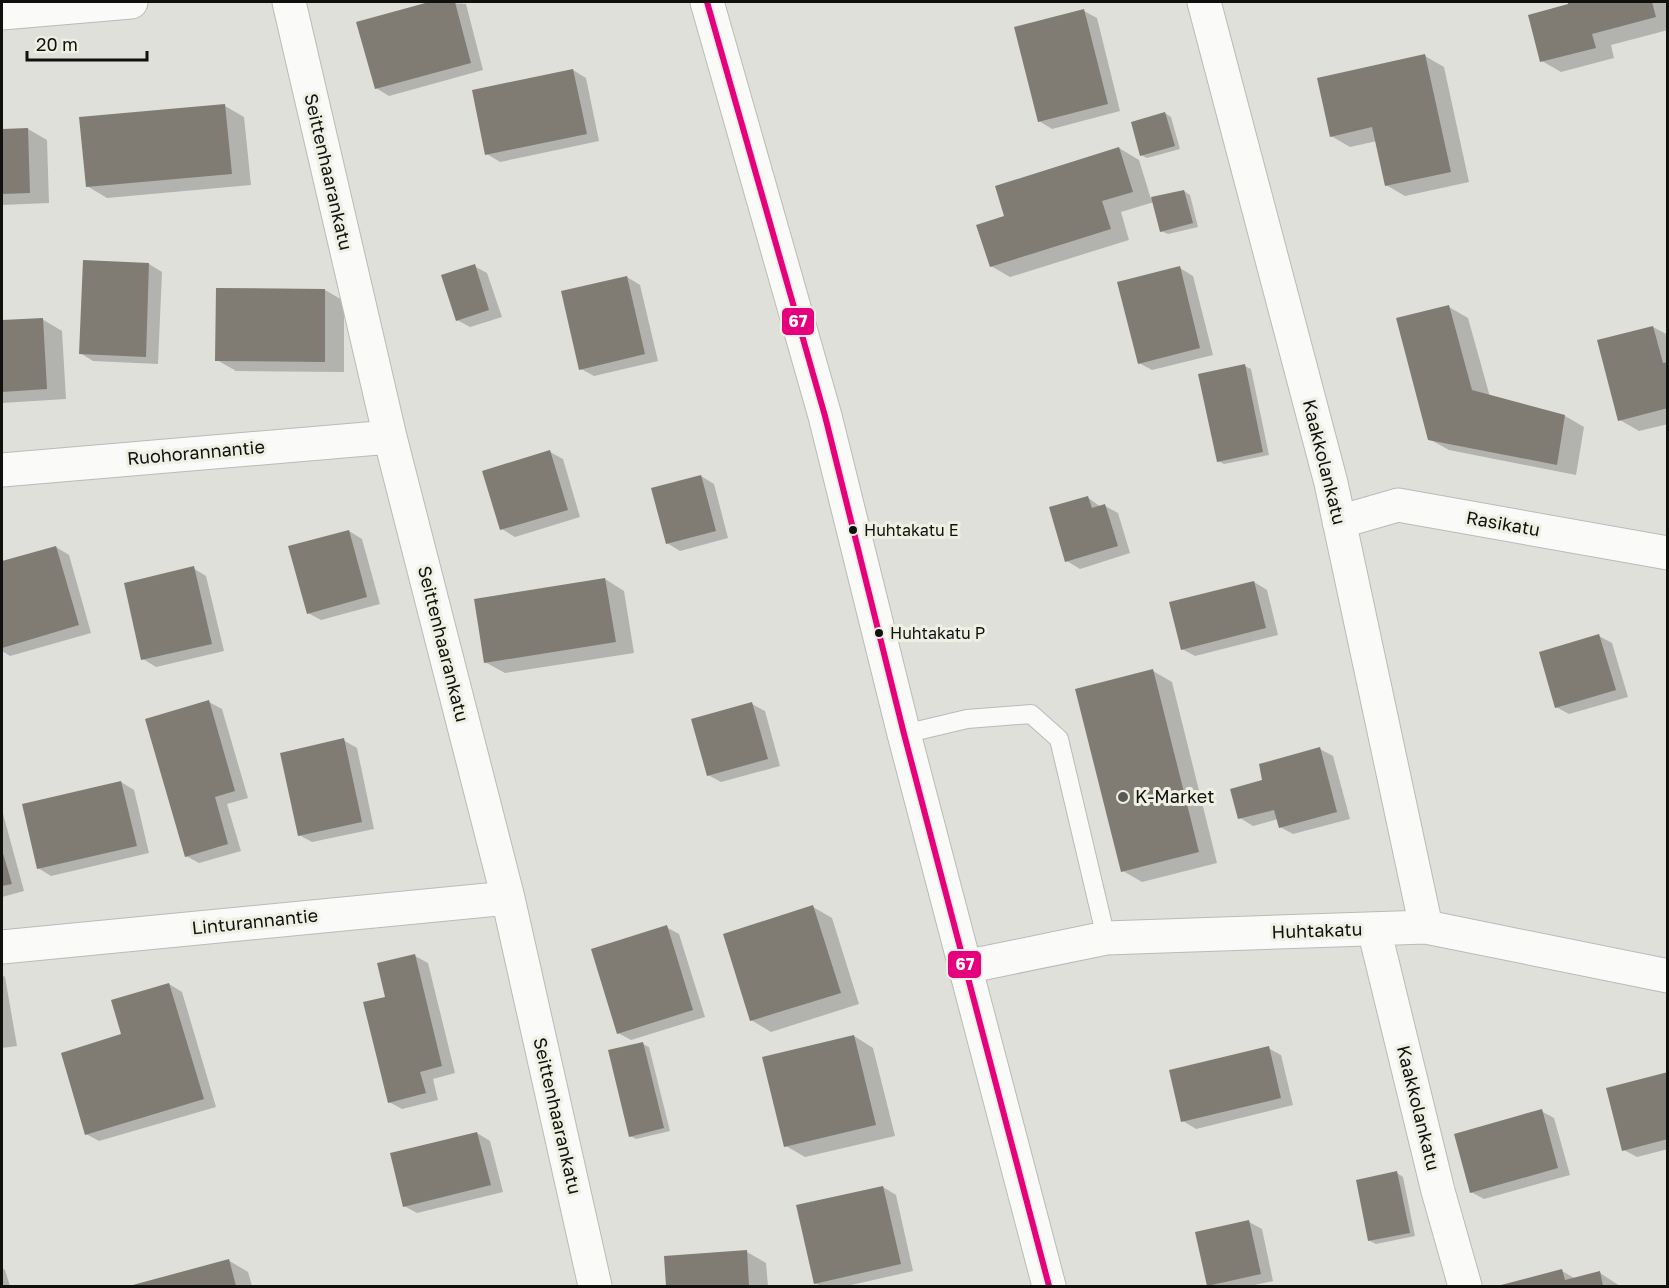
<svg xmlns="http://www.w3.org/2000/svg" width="1669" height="1288" viewBox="0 0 1669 1288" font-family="'Golos Text',sans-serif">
  <rect width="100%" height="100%" fill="#dfe0da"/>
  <path fill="#0003" d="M434 2 466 4 483 70 389 96 376 88 358 23Z
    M1569 2H1668V30L1611 45 1614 58 1561 72 1542 61 1570 5Z
    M1084 11 1097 18 1120 111 1052 129 1039 121Z
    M1425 56 1444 67 1469 182 1405 196 1386 185 1377 141 1350 147 1331 136Z
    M573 70 586 78 599 141 500 162 487 154Z
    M225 106 244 117 251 185 107 198 87 186Z
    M1165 113 1171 117 1180 149 1147 158 1141 155Z
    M28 129 47 140 49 203 2 205V130Z
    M1119 148 1139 160 1151 199 1184 191 1190 195 1198 227 1168 234 1161 231 1154 202 1121 212 1129 240 1010 277 991 266 1006 217Z
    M149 264 162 272 158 364 93 361 80 353Z
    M474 266 487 273 502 317 470 327 457 320Z
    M1180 268 1193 276 1213 355 1152 370 1139 363Z
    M627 277 640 285 658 361 594 376 581 369Z
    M325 290 344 301V372L236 371 217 360Z
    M1449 307 1468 318 1490 397 1565 416 1584 427 1576 475 1449 450 1429 439Z
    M42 319 62 331 66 399 2 403V322Z
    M1653 327 1668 335V424L1639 431 1620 420Z
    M1245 366 1251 369 1269 455 1224 464 1218 461Z
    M550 452 563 459 580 517 515 537 502 529Z
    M701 476 714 484 728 538 680 551 667 543Z
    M1087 497 1101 507 1105 506 1118 513 1130 553 1080 569 1067 561Z
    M349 531 362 539 380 604 321 620 308 613Z
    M56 547 69 555 91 633 10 656 2 651V563Z
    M193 568 206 576 224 651 156 667 143 659Z
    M605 579 624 591 634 653 505 673 485 662Z
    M1254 582 1267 590 1278 635 1195 656 1182 649Z
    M1599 636 1612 643 1628 697 1569 714 1556 707Z
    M1153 671 1172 682 1217 863 1142 882 1123 871Z
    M209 702 222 709 248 798 227 804 241 851 199 863 186 856Z
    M752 704 765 711 780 766 721 782 708 775Z
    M343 740 357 748 374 829 312 842 299 835Z
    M1320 749 1333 756 1350 819 1293 834 1280 827 1278 819 1253 826 1240 818 1264 781Z
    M121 782 134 790 149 853 51 876 38 868Z
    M2 810 24 891 2 897Z
    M813 907 832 918 859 1004 771 1032 751 1020Z
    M666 927 679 934 705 1017 631 1040 618 1033Z
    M415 956 428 963 455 1073 433 1079 438 1100 402 1109 389 1102 387 998Z
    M2 975 5 977 17 1046 2 1048Z
    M169 984 182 992 216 1107 99 1141 86 1134 123 1035Z
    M854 1036 873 1048 895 1136 805 1157 786 1146Z
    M643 1044 649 1047 670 1131 636 1139 630 1136Z
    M1268 1048 1281 1055 1293 1105 1196 1129 1183 1121Z
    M1668 1074V1149L1637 1157 1624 1150Z
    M1541 1111 1554 1118 1570 1175 1484 1199 1471 1192Z
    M477 1133 490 1141 503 1192 417 1213 404 1206Z
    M1397 1173 1403 1177 1415 1236 1376 1244 1370 1241Z
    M883 1187 896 1195 913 1271 847 1286H821L815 1283Z
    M1249 1222 1262 1229 1273 1281 1250 1286 1209 1285Z
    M747 1252 766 1263 768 1286H667L665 1257Z
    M228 1260 248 1272 252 1286H132Z
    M2 1268 5 1270 10 1286H2Z
    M1562 1271 1576 1279 1600 1273 1620 1286H1500Z"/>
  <path fill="#807c73" d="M429 2H455L471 63 375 89 356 22Z
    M1568 2H1652L1656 17 1592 34 1596 48 1540 62 1528 15 1568 4Z
    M1084 9 1108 104 1038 122 1014 27Z
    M1425 54 1451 172 1385 186 1372 127 1330 137 1317 78Z
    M573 69 587 134 485 155 472 90Z
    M225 104 232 174 86 187 79 117Z
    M1165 112 1175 146 1140 156 1131 122Z
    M28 128 30 193 2 194V129Z
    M1119 147 1133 192 1102 201 1111 229 990 267 976 225 1004 216 995 186Z
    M1184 190 1193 223 1160 232 1151 197Z
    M83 260 149 263 146 357 79 354Z
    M475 264 489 310 456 321 441 275Z
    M1180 266 1200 348 1138 364 1117 282Z
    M627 276 645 354 579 370 561 291Z
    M216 288 325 289V362L215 361Z
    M1449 305 1472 390 1565 415 1557 465 1428 440 1396 318Z
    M43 318 47 389 2 392V320Z
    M1653 326 1663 363 1668 362V408L1618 421 1597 340Z
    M1245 364 1263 452 1217 462 1198 374Z
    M550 450 568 510 500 530 482 471Z
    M701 475 716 531 666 544 651 488Z
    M1088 496 1092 508 1105 504 1118 546 1065 562 1049 507Z
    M349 530 367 597 307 614 288 546Z
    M56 546 79 625 2 648V561Z
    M194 566 212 644 141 660 124 583Z
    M605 578 616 642 484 663 474 599Z
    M1254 581 1266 628 1181 650 1169 602Z
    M1599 634 1616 690 1555 708 1539 652Z
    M1153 669 1199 852 1121 872 1075 689Z
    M209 700 235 791 215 797 228 844 185 857 145 719Z
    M752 702 768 759 707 776 691 719Z
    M344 738 362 822 298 836 280 753Z
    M1320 747 1337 812 1279 828 1274 810 1238 819 1230 789 1262 780 1259 764Z
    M121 781 137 846 37 869 22 804Z
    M2 850 12 884 2 886Z
    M813 905 841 993 750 1021 723 934Z
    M667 925 693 1010 617 1034 591 949Z
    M415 954 442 1066 420 1072 426 1093 388 1103 363 1002 385 997 377 963Z
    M169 983 204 1099 85 1135 61 1053 121 1034 111 1000Z
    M854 1035 876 1125 784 1147 762 1057Z
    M643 1042 664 1128 629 1137 608 1050Z
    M1269 1046 1281 1098 1181 1122 1169 1070Z
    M1668 1072V1139L1622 1151 1606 1088Z
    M1542 1109 1558 1168 1470 1193 1454 1134Z
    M477 1132 491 1185 403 1207 390 1153Z
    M1397 1171 1410 1233 1368 1241 1356 1180Z
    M883 1186 901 1264 814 1284 796 1205Z
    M1249 1220 1261 1274 1207 1286 1195 1232Z
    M747 1250 749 1286H666L664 1256Z
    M229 1259 236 1286H129Z
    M1562 1269 1565 1280 1600 1271 1603 1286H1497Z"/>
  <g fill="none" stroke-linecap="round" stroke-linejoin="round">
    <defs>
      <path id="service" d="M904 734 967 719 1031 714 1059 739 1106 938"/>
      <path id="minor" d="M289 2 390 437 508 898 595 1286
        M1204 2 1331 483 1426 927
        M2 13 131 2
        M2 470 390 437
        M1339 522 1398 505 1668 553
        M1374 929 1438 1191 1465 1286
        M2 947 508 898
        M965 967 1106 938 1426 927 1668 976"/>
      <path id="tertiary" d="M707 2 825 416 904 734 1049 1286"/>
    </defs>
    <use href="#service" stroke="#babbb6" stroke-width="20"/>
    <use href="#minor" stroke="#babbb6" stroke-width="35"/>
    <use href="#tertiary" stroke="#babbb6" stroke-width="35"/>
    <use href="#service" stroke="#fafaf9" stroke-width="18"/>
    <use href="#minor" stroke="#fafaf9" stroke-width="33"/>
    <use href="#tertiary" stroke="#fafaf9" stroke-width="33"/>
    <defs>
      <path id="bus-1" d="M707 2 825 416 904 734 1049 1286"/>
    </defs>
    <use href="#bus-1" stroke="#eff0e4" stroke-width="10"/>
    <use href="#bus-1" stroke="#e5007d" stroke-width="6"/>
  </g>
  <g fill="#10110d" stroke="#eff0e4" stroke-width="2">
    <circle cx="853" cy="530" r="5"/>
    <circle cx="879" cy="633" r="5"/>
  </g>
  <circle fill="#585955" stroke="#eff0e4" stroke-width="2" cx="1123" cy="797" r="6"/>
  <g text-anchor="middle" stroke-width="6" stroke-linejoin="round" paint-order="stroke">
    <g font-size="16" fill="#10110d" stroke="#eff0e4" text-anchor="start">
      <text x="864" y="536">Huhtakatu E</text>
      <text x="890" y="639">Huhtakatu P</text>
    </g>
    <g font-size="18" fill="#10110d" stroke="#eff0e4">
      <text transform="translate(328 172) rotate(77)" y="6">Seittenhaarankatu</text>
      <text transform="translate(196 453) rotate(-5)" y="6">Ruohorannantie</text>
      <text transform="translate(1324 462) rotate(76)" y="6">Kaakkolankatu</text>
      <text transform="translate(1503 524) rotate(10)" y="6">Rasikatu</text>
      <text transform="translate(443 644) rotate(76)" y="6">Seittenhaarankatu</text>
      <text transform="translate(255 922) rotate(-6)" y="6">Linturannantie</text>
      <text transform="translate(1317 931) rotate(-2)" y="6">Huhtakatu</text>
      <text transform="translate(1418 1108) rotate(76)" y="6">Kaakkolankatu</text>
      <text transform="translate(557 1116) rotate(77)" y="6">Seittenhaarankatu</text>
    </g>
    <g font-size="18" fill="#10110d" stroke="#eff0e4" text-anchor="start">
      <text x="1135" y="803">K-Market</text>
    </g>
  </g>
  <g stroke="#eff0e4" stroke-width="2">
    <rect x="781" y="307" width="34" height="29" rx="6" fill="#e5007d"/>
    <rect x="947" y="950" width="35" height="29" rx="6" fill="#e5007d"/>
  </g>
  <g font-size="16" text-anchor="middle" font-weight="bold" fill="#fff">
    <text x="798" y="327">67</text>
    <text x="965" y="970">67</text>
  </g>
  <rect width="1669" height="1288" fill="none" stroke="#10110d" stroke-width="6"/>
  <path d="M27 51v9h120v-9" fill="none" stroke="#10110d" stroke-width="3"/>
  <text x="36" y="51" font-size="18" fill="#10110d" stroke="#eff0e4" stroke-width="4.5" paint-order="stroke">20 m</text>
</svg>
